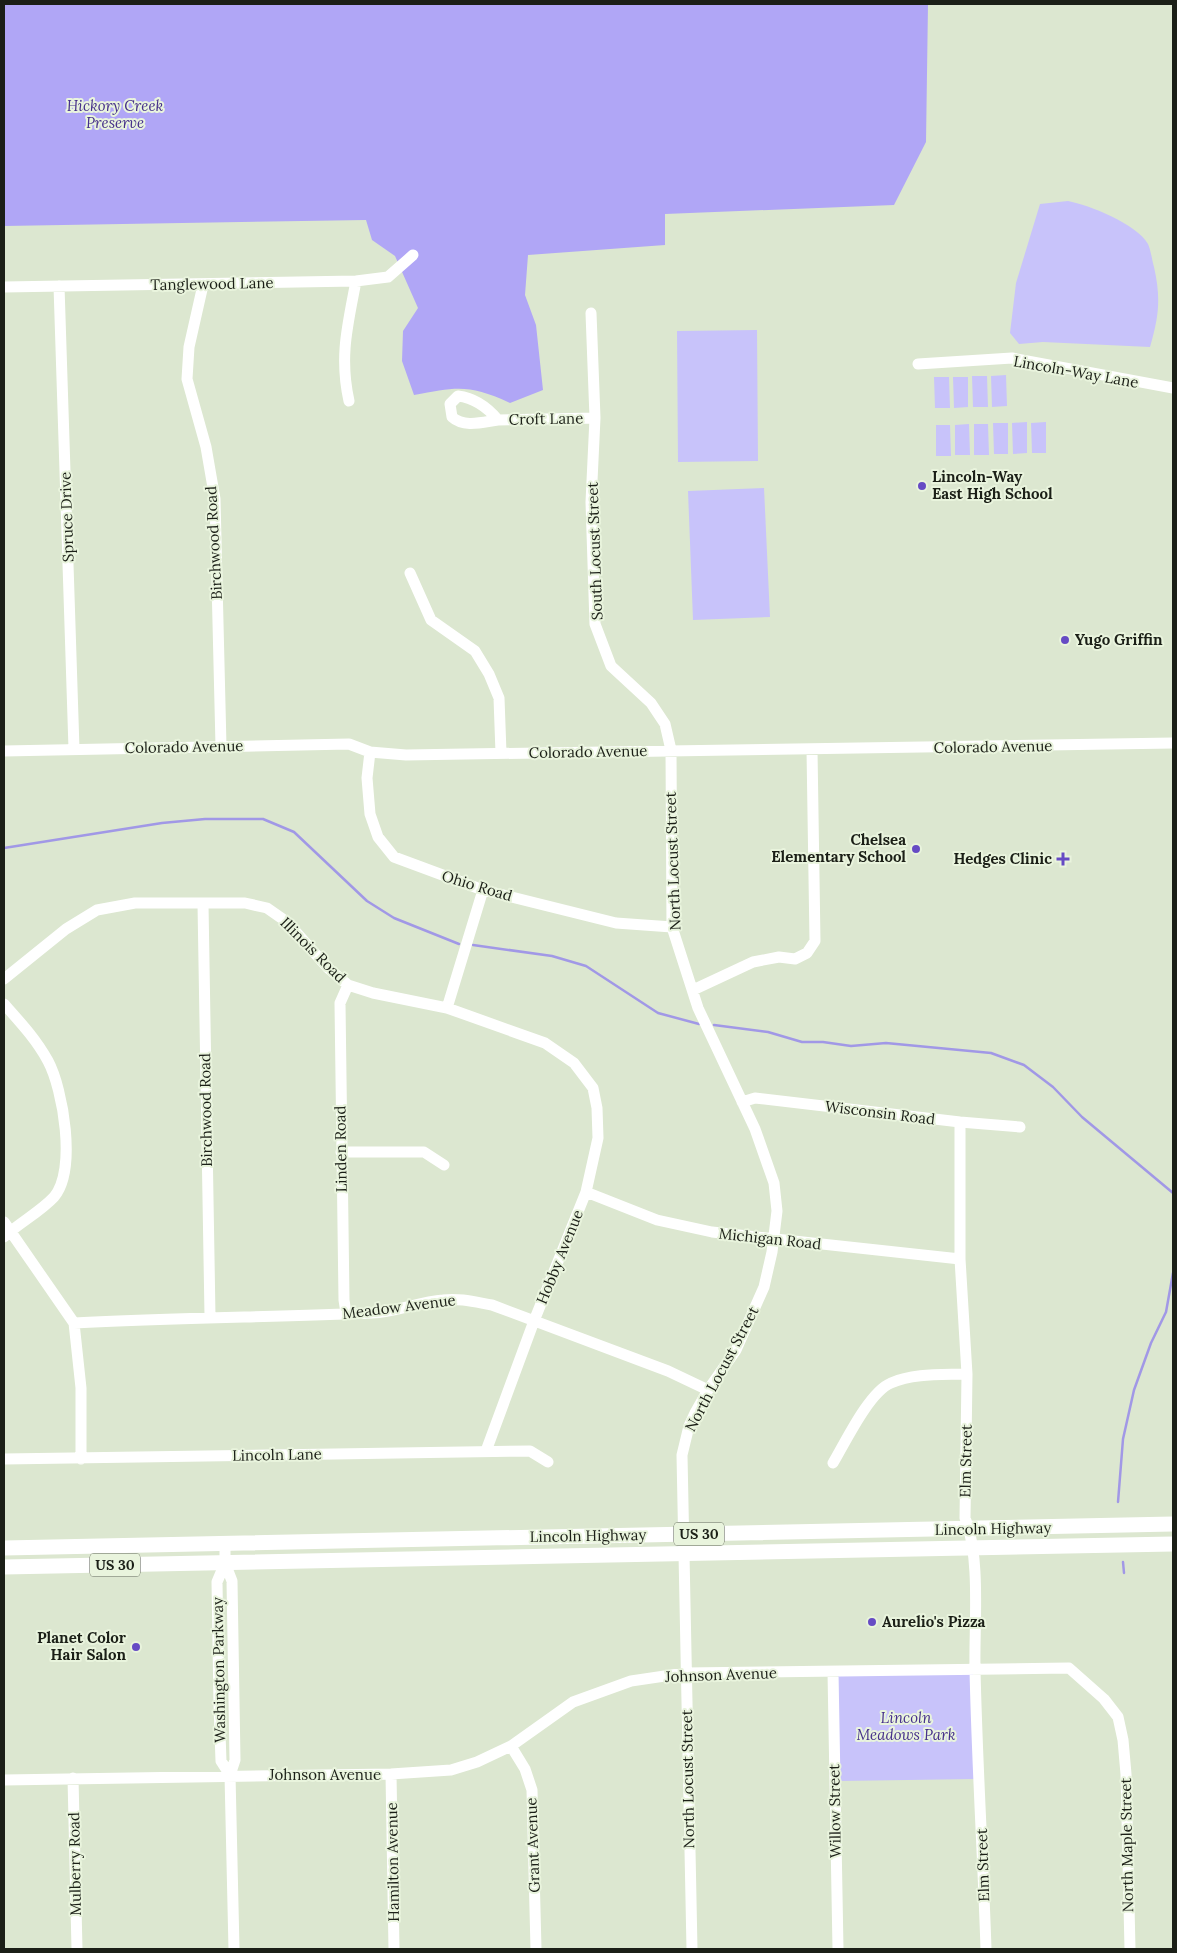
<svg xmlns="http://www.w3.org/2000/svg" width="1177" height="1953" viewBox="0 0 1177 1953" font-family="Lora,serif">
  <rect width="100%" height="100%" fill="#dce7d0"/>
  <path fill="#c8c3fa" d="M1068 201C1089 205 1137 224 1148 244 1151 251 1152 260 1154 267 1161 298 1159 316 1150 347L1043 342 1019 344 1010 333 1016 283 1040 204Z
    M757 330 758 461 678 462 677 331Z
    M1006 375 1007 406 992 407 991 376Z
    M972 376H987L988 407H973Z
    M934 377H949L950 408H935Z
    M953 377H968V407L954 408Z
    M1027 422V453L1013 454 1012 423Z
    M1046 422V453H1032L1031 423Z
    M993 423H1008V454H994Z
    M969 424 970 455H955V425Z
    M974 424H988L989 455H974Z
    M936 425H950L951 456H936Z
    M764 488 770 617 693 620 688 491Z
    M973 1673 975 1779 839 1781 838 1675Z"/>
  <path fill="#b0a6f6" d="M4 4H928L926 142 894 205 665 214V245L528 255 525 295 536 325 543 390 510 403C469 384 457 387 414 395L402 361 403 331 418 308 395 256 372 240 366 220 4 226Z"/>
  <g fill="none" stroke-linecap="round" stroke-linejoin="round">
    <path stroke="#a198e6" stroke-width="2.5" d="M4 848 162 823 205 819H263L294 832 367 901 394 918 459 944
      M473 945 552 956 586 966 658 1013 699 1024
      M714 1025 768 1032 802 1042H823L851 1046 886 1043 991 1053 1024 1065 1053 1087 1082 1117 1173 1193
      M1118 1502 1123 1439 1134 1390 1151 1343 1166 1312 1173 1273
      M1123 1562 1124 1573"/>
    <path stroke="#fff" stroke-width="11" d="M203 285 189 347 187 379 206 447 215 499 221 746
      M59 286 74 749
      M4 287 356 281 388 277 413 255
      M591 313 595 418 591 502 595 624 611 666 651 703 665 724 671 750 672 927 698 1008 755 1129 774 1183 777 1211 772 1252 764 1287 736 1350 708 1390 695 1413 689 1426 682 1455 692 1949
      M918 364 1012 358 1173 388
      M349 401C339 356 348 324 356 281
      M498 420C483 422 464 428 452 417L450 404 458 396C475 398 488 408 498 420L595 418
      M410 573 431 620 475 651 489 674 499 698 501 753
      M4 751 349 744 370 752 406 755 1173 743
      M370 752 367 778 370 814 378 837 394 857 483 890 616 923 672 927
      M203 904 210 1316
      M4 979 66 929 97 910 135 903H245L267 908 287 922 328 968 348 985 373 993 447 1008 545 1043 574 1063 593 1088 597 1108 598 1138 586 1192 534 1321 486 1451
      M693 990 753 962 779 957 795 959 807 953 815 941 812 750
      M4 1004C20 1022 36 1039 48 1061 63 1089 77 1170 54 1197 40 1212 19 1223 4 1237
      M447 1008 483 890
      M742 1102 755 1098 960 1122 1020 1127
      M960 1122V1259L967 1374 965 1518C981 1557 974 1626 975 1669 977 1762 983 1856 986 1949
      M341 1152H424L444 1165
      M586 1192 657 1220 712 1232 960 1259
      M4 1222 74 1323 81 1388V1459
      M346 1313 344 1300 340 1003 348 985
      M74 1323C173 1318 273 1317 372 1313 396 1312 419 1302 443 1300 460 1298 475 1302 492 1305L668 1371 708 1390
      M4 1459 530 1451 548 1462
      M833 1463C845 1443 869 1392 891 1383 914 1373 942 1375 967 1374
      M225 1544V1563L232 1581 235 1760 230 1775 234 1949
      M225 1563 217 1582 219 1705 221 1761 230 1775
      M833 1672 838 1949
      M511 1746 525 1769 532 1790 536 1949
      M391 1774 394 1949
      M73 1778 77 1949
      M4 1780 391 1774 451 1770 477 1762 511 1746 573 1702 631 1681 685 1673 1069 1668 1104 1699 1118 1717 1123 1740 1126 1774 1130 1949"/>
    <path stroke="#fff" stroke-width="15" d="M4 1548 1173 1524
      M4 1567 1173 1544"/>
  </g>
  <g fill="#664bc4" stroke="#e9f4dd" stroke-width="2">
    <circle cx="922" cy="486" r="5"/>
    <circle cx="1065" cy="640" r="5"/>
    <circle cx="916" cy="849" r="5"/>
    <path d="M1060.5 851.5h5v5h5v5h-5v5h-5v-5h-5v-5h5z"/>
    <circle cx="872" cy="1622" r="5"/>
    <circle cx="136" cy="1647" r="5"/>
  </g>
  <g text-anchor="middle" stroke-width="4" stroke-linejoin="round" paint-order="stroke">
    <g fill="#e9f4dd" stroke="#595f52" stroke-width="1">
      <rect x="674" y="1522.5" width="50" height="23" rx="4"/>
      <rect x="90" y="1553.5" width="50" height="23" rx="4"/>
    </g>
    <g font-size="14" font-weight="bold" fill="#1b1f17">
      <text x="699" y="1539">US 30</text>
      <text x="115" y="1570">US 30</text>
    </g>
    <g font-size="15" font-style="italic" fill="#452f8a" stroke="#e9f4dd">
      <text x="115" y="111">Hickory Creek<tspan x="115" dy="17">Preserve</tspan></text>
      <text x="906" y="1723">Lincoln<tspan x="906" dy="17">Meadows Park</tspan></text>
    </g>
    <g font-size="15" fill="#1b1f17" stroke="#e9f4dd">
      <text transform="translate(212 284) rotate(-1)" y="5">Tanglewood Lane</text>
      <text transform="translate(1076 372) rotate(10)" y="5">Lincoln-Way Lane</text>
      <text transform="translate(546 419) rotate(-1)" y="5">Croft Lane</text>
      <text transform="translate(67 517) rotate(-92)" y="5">Spruce Drive</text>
      <text transform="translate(214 543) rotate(-93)" y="5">Birchwood Road</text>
      <text transform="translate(595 551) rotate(-92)" y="5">South Locust Street</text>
      <text transform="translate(184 747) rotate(-1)" y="5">Colorado Avenue</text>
      <text transform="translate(993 747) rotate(-1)" y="5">Colorado Avenue</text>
      <text transform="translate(588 752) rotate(-1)" y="5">Colorado Avenue</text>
      <text transform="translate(673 861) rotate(-92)" y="5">North Locust Street</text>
      <text transform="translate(477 886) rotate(17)" y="5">Ohio Road</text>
      <text transform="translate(313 950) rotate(45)" y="5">Illinois Road</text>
      <text transform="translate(206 1110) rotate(-91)" y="5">Birchwood Road</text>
      <text transform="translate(880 1113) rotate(7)" y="5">Wisconsin Road</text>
      <text transform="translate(341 1149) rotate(-91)" y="5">Linden Road</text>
      <text transform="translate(770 1239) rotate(6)" y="5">Michigan Road</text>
      <text transform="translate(560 1257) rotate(-68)" y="5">Hobby Avenue</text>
      <text transform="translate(399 1307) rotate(-7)" y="5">Meadow Avenue</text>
      <text transform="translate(722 1369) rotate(-62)" y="5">North Locust Street</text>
      <text transform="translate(277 1455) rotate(-1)" y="5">Lincoln Lane</text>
      <text transform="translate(966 1461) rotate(-89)" y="5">Elm Street</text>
      <text transform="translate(993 1529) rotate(-1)" y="5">Lincoln Highway</text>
      <text transform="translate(588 1536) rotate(-1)" y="5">Lincoln Highway</text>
      <text transform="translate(219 1670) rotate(-91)" y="5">Washington Parkway</text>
      <text transform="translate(721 1675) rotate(-2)" y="5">Johnson Avenue</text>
      <text x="325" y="1780">Johnson Avenue</text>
      <text transform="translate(688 1779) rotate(-91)" y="5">North Locust Street</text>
      <text transform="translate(835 1811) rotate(-91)" y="5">Willow Street</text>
      <text transform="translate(533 1845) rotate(-92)" y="5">Grant Avenue</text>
      <text transform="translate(1127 1845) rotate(-91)" y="5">North Maple Street</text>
      <text transform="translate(393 1862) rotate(-91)" y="5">Hamilton Avenue</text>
      <text transform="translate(75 1864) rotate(-91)" y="5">Mulberry Road</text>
      <text transform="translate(983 1865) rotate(-92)" y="5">Elm Street</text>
    </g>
    <g font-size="15" font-weight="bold" fill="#1b1f17" stroke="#e9f4dd" text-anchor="start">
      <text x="932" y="482">Lincoln-Way<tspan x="932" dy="17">East High School</tspan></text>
      <text x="1075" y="645">Yugo Griffin</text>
      <text x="906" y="845" text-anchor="end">Chelsea<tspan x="906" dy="17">Elementary School</tspan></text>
      <text x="1052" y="864" text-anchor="end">Hedges Clinic</text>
      <text x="882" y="1627">Aurelio's Pizza</text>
      <text x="126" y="1643" text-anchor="end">Planet Color<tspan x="126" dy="17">Hair Salon</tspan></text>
    </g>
  </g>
  <rect width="1177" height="1953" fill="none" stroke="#1b1f17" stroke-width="10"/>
</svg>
